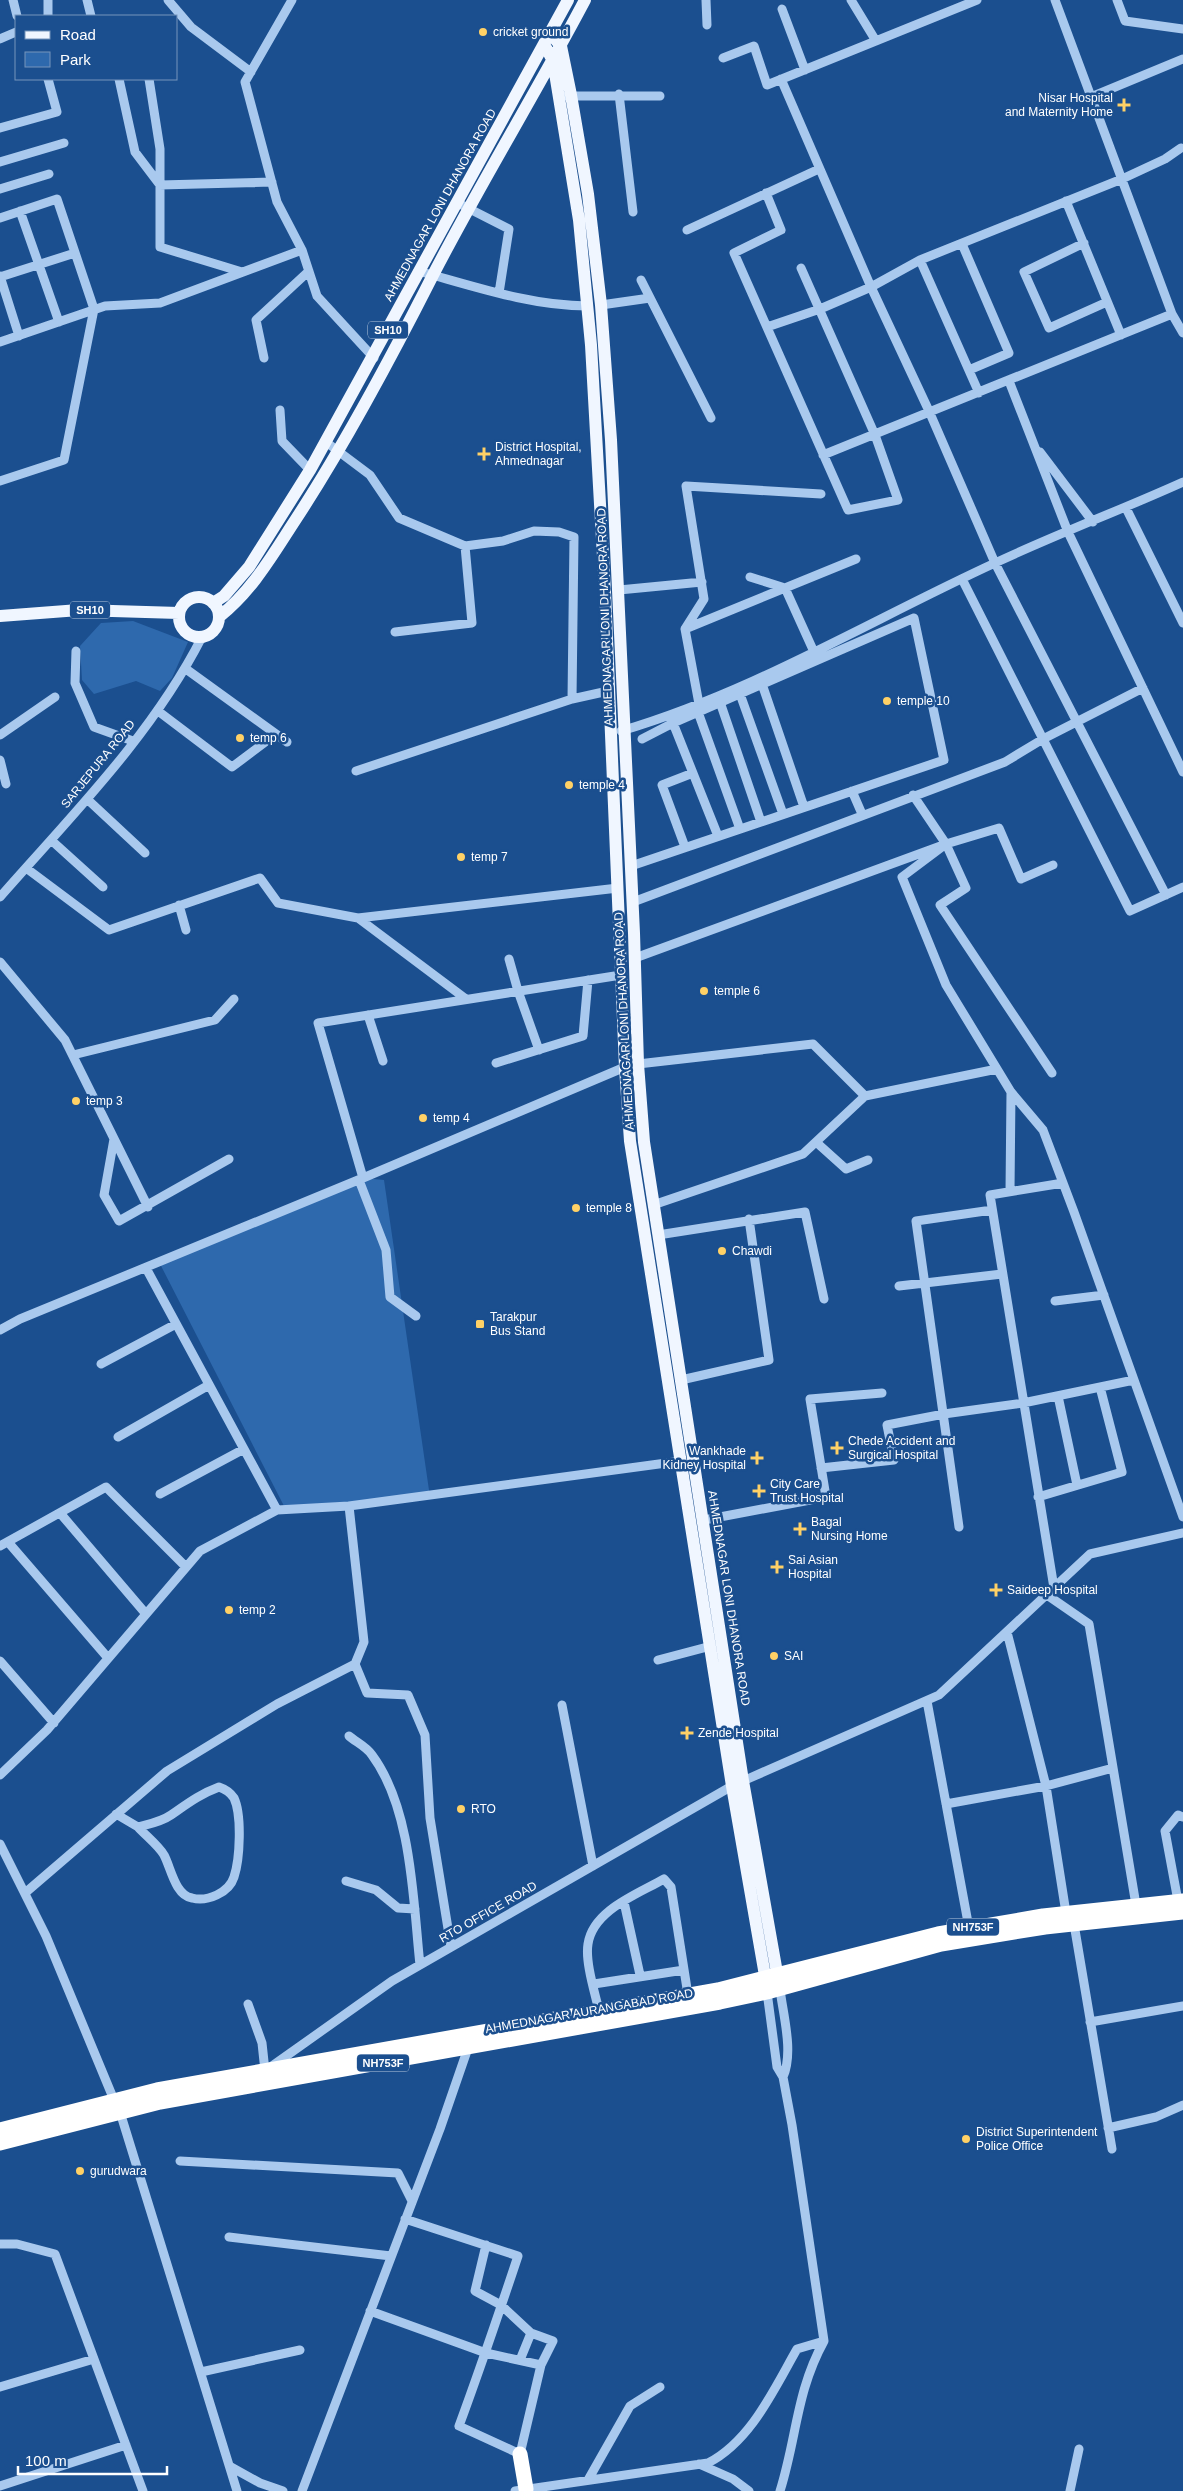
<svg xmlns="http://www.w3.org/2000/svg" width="1183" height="2491" viewBox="0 0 1183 2491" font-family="Helvetica,sans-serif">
  <rect width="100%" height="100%" fill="#1b4f8f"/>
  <path fill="#2e69ad" d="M133 621 188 642 172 678 160 691 136 681 94 694 82 680 80 646 101 623Z
    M363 1178 384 1180 430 1497 284 1506 158 1260Z"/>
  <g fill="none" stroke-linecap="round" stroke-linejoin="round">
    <path stroke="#a9c9ee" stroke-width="9" d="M13 0 17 16
      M87 0 91 16
      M168 0 191 27 251 72
      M292 0 245 82 277 202 302 250 317 296 374 358
      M706 0 707 25
      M851 0 876 41
      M1055 0 1172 314 1183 333
      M1117 0 1125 21 1183 29
      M782 9 805 70
      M48 16V0
      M0 39 16 32
      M723 58 754 46 767 85 977 0
      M119 79 135 152 160 185 272 182
      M149 79 160 149V247L242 272
      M781 79 871 287 929 411 995 563 1166 895
      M619 94 633 212
      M567 96H660
      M1091 97 1183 59
      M0 128 57 112 48 79
      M0 162 64 143
      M0 189 49 174
      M766 193 781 230 734 253 848 510 898 500 875 435 801 268
      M1066 201 1121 335
      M456 202 509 229 499 293
      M20 211 59 322
      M0 218 57 199 94 309 64 460 0 481
      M687 230 819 169
      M1084 243 1024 272 1049 328 1107 302
      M962 244 1009 353 969 370
      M920 260 979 393
      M418 271C473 286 531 306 588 306
      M0 276 19 336
      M0 277 75 253
      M641 280 711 418
      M601 305 650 298
      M767 327 820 309 871 287 920 260 1122 179 1165 159 1181 148
      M0 342 105 306 160 303 302 250
      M264 358 256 320 309 271
      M1009 381 1068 532 1183 772
      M280 410 282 441 310 470
      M326 442 370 475 399 518 465 546 503 541 534 531 559 532 574 537 572 699
      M1040 452 1093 522
      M823 455 1172 314
      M1126 508 1183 623
      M750 577 785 588 814 652
      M962 579 1130 911 1183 887
      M619 590 702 582
      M685 629 704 599 686 486 821 494
      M395 632 472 623 465 546
      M76 651 75 683 94 727 133 741
      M186 669 287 742
      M762 684 804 807
      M740 694 783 814
      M720 702 761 822
      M699 704 685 629 856 559
      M158 711 232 767 276 734
      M698 712 740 829
      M673 723 718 836
      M621 731C753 692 871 620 995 563 1057 534 1121 510 1183 482
      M0 735 55 697
      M0 760 6 784
      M356 771 572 699 608 691
      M852 791 862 814
      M87 799 145 853
      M51 840 103 887
      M946 844 902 877 946 985 1011 1092 1043 1130 1074 1212 1183 1517
      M685 847 662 785 693 773
      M631 866 944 760 914 618 673 723 642 739
      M26 868 109 930 260 878 278 903 358 918 618 888
      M0 897C72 815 152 735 202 637
      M633 902 1005 762 1043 739 1143 688
      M179 905 186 930
      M358 918 466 999
      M635 958 946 844 913 795
      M509 959 518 991 539 1050
      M0 962 65 1040 148 1207
      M368 1015 383 1061
      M73 1055 215 1020 234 999
      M496 1063 583 1036 588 980
      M638 1064 813 1044 865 1096 997 1069
      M1052 1073 940 905 966 888 946 844 999 828 1021 879 1053 865
      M114 1139 104 1195 119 1221 229 1159
      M816 1142 846 1169 868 1160
      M363 1178 318 1023 621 975
      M359 1180 386 1250 390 1297 416 1316
      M1010 1191 1011 1092
      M653 1205 803 1154 865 1096
      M658 1235 805 1212 824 1299
      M899 1286 1002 1274
      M1055 1301 1104 1295
      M0 1330 20 1319 363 1178 625 1067
      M101 1364 176 1324
      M681 1380 769 1360 749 1219
      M1058 1396 1077 1485
      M118 1437 209 1385
      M821 1468 894 1460 887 1425 944 1414 1023 1403 1134 1380
      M160 1494 244 1449
      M1038 1497 1122 1472 1100 1387
      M277 1510 349 1506
      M60 1513 146 1614
      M704 1520 826 1497 810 1399 882 1393
      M959 1527 916 1221 992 1210
      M8 1542 108 1658
      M0 1546 106 1487 186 1567
      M1054 1588 990 1195 1063 1183
      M1047 1595 1089 1624 1136 1905
      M1007 1632 1046 1786 1066 1913
      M658 1660 711 1646
      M0 1661 54 1723
      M355 1664 367 1693 408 1695 425 1735 430 1818 451 1947
      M927 1701 969 1928
      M562 1705 593 1866
      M349 1736C356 1742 367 1747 372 1755 412 1809 413 1900 420 1965
      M0 1775 47 1730 200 1551 277 1510 146 1268
      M743 1781 939 1695 1090 1554 1183 1533
      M946 1804 1046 1786 1113 1768
      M116 1814 138 1827C149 1824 161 1822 171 1815 187 1804 200 1794 219 1787 225 1789 230 1792 234 1798 242 1815 240 1859 234 1877 229 1893 207 1902 192 1898 175 1895 171 1868 164 1855 158 1845 146 1836 138 1827
      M0 1844 46 1936 114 2100
      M346 1881 376 1890 398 1908 415 1909
      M25 1893 167 1771 277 1704 355 1664 364 1642 349 1506 681 1461
      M1178 1901 1165 1831 1178 1815 1183 1817
      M624 1902 640 1975
      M1074 1924 1112 2149
      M594 1984 684 1970
      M780 1989C783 2015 794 2052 783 2077
      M767 1992 777 2067 783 2077 792 2125 824 2341C796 2392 797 2437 780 2491
      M248 2004 262 2043 265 2071 392 1981 732 1786
      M599 2011C595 1993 585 1962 588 1944 593 1910 638 1894 664 1879L671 1887 688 1995
      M1090 2022 1183 2006
      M120 2112 237 2491
      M1108 2128 1156 2117 1183 2105
      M180 2161 398 2173 412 2201
      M405 2219 518 2256C499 2313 480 2369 459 2426L520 2454 541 2365 553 2341 531 2333 501 2305 475 2291 486 2245
      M229 2237 391 2256
      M0 2244H17L55 2254 143 2491
      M370 2311 486 2353 541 2365
      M520 2360 531 2333
      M201 2372 300 2350
      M0 2387 94 2359
      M699 2464 733 2479 749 2491
      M231 2467 260 2483 283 2491
      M588 2480 630 2406 660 2387
      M0 2486 126 2445
      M302 2491 440 2129 468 2048
      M515 2491 708 2463C751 2441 774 2389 797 2349L824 2341
      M1070 2491 1079 2449"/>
    <path stroke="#f0f6ff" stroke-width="12" d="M550 33 561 46 571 95 588 194 601 305 611 440 634 933 638 1064 644 1142 743 1781 779 1984
      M544 44 553 61 579 220 591 345 605 592 625 1067 630 1141 732 1786 767 1987
      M179 617a20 20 0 1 1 40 0a20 20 0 1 1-40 0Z
      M213 603 224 596 249 567 310 470 568 0
      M0 616 79 610 179 613
      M219 617C253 590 273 554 296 519 347 441 391 358 433 275 481 182 536 93 585 0"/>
    <path stroke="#fff" stroke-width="15" d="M0 2130 157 2090 718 1990 938 1934 1043 1916 1183 1901
      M0 2143 160 2102 720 2002 767 1992 941 1944 1045 1927 1183 1912
      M520 2454 526 2489"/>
  </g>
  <g fill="#ffd166" stroke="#1b4f8f" stroke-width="2">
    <circle cx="483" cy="32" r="5"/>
    <path d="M1121.5 97.5h5v5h5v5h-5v5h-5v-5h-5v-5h5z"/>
    <path d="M481.5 446.5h5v5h5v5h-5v5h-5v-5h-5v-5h5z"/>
    <circle cx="887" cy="701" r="5"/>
    <circle cx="240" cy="738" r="5"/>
    <circle cx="569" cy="785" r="5"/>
    <circle cx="461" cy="857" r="5"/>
    <circle cx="704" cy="991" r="5"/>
    <circle cx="76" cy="1101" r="5"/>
    <circle cx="423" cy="1118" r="5"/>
    <circle cx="576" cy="1208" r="5"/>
    <circle cx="722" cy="1251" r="5"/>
    <rect x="475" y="1319" width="10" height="10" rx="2.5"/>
    <path d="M834.5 1440.5h5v5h5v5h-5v5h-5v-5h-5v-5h5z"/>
    <path d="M754.5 1450.5h5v5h5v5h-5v5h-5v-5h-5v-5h5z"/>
    <path d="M756.5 1483.5h5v5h5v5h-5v5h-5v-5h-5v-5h5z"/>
    <path d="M797.5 1521.5h5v5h5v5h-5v5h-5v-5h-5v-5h5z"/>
    <path d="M774.5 1559.5h5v5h5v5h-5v5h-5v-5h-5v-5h5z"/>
    <path d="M993.5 1582.5h5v5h5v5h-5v5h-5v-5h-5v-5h5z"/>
    <circle cx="229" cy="1610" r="5"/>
    <circle cx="774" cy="1656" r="5"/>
    <path d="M684.5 1725.5h5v5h5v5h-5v5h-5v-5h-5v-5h5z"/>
    <circle cx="461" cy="1809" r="5"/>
    <circle cx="966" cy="2139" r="5"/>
    <circle cx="80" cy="2171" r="5"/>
  </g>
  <g text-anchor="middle" stroke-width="5" stroke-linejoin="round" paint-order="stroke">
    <g fill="#1b4f8f" stroke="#bbcadd" stroke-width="1">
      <rect x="368" y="321.5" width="40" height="17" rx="4"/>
      <rect x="70" y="601.5" width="40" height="17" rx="4"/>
      <rect x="947" y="1918.5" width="52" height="17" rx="4"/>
      <rect x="357" y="2054.5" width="52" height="17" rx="4"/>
    </g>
    <g font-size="11" font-weight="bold" fill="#fff">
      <text x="388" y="334">SH10</text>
      <text x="90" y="614">SH10</text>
      <text x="973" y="1931">NH753F</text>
      <text x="383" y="2067">NH753F</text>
    </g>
    <g font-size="12" fill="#fff" stroke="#1b4f8f" text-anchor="start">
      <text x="493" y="36">cricket ground</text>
      <text x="1113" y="102" text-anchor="end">Nisar Hospital<tspan x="1113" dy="14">and Maternity Home</tspan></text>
      <text x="495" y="451">District Hospital,<tspan x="495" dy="14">Ahmednagar</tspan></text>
      <text x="897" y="705">temple 10</text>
      <text x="250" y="742">temp 6</text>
      <text x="579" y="789">temple 4</text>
      <text x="471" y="861">temp 7</text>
      <text x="714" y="995">temple 6</text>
      <text x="86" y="1105">temp 3</text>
      <text x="433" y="1122">temp 4</text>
      <text x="586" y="1212">temple 8</text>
      <text x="732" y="1255">Chawdi</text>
      <text x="490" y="1321">Tarakpur<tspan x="490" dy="14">Bus Stand</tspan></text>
      <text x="848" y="1445">Chede Accident and<tspan x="848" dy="14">Surgical Hospital</tspan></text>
      <text x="746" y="1455" text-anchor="end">Wankhade<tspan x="746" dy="14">Kidney Hospital</tspan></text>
      <text x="770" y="1488">City Care<tspan x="770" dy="14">Trust Hospital</tspan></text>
      <text x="811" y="1526">Bagal<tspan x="811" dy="14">Nursing Home</tspan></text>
      <text x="788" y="1564">Sai Asian<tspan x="788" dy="14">Hospital</tspan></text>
      <text x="1007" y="1594">Saideep Hospital</text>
      <text x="239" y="1614">temp 2</text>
      <text x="784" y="1660">SAI</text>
      <text x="698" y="1737">Zende Hospital</text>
      <text x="471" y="1813">RTO</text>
      <text x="976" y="2136">District Superintendent<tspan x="976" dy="14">Police Office</tspan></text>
      <text x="90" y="2175">gurudwara</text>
    </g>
    <g font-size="12" fill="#fff" stroke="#1b4f8f">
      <text transform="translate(440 205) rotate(-61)" y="4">AHMEDNAGAR LONI DHANORA ROAD</text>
      <text transform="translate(605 617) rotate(-92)" y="4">AHMEDNAGAR LONI DHANORA ROAD</text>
      <text transform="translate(98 764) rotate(-51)" y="4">SARJEPURA ROAD</text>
      <text transform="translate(624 1021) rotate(-93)" y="4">AHMEDNAGAR LONI DHANORA ROAD</text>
      <text transform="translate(729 1598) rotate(81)" y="4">AHMEDNAGAR LONI DHANORA ROAD</text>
      <text transform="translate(488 1912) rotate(-30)" y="4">RTO OFFICE ROAD</text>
      <text transform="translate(589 2011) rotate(-10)" y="4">AHMEDNAGAR AURANGABAD ROAD</text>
    </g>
  </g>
  <rect x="15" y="15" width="162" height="65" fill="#1b4f8f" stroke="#7695bc"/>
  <rect x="25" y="31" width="25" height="8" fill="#f0f6ff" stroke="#7695bc"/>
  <text x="60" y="40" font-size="15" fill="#ffffff">Road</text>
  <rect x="25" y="52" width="25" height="15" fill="#2e69ad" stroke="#7695bc"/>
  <text x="60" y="65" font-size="15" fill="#ffffff">Park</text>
  <path d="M18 2466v8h149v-8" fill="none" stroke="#ffffff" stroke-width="2.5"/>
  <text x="25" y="2466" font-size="15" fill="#ffffff" stroke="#1b4f8f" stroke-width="4" paint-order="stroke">100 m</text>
</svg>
